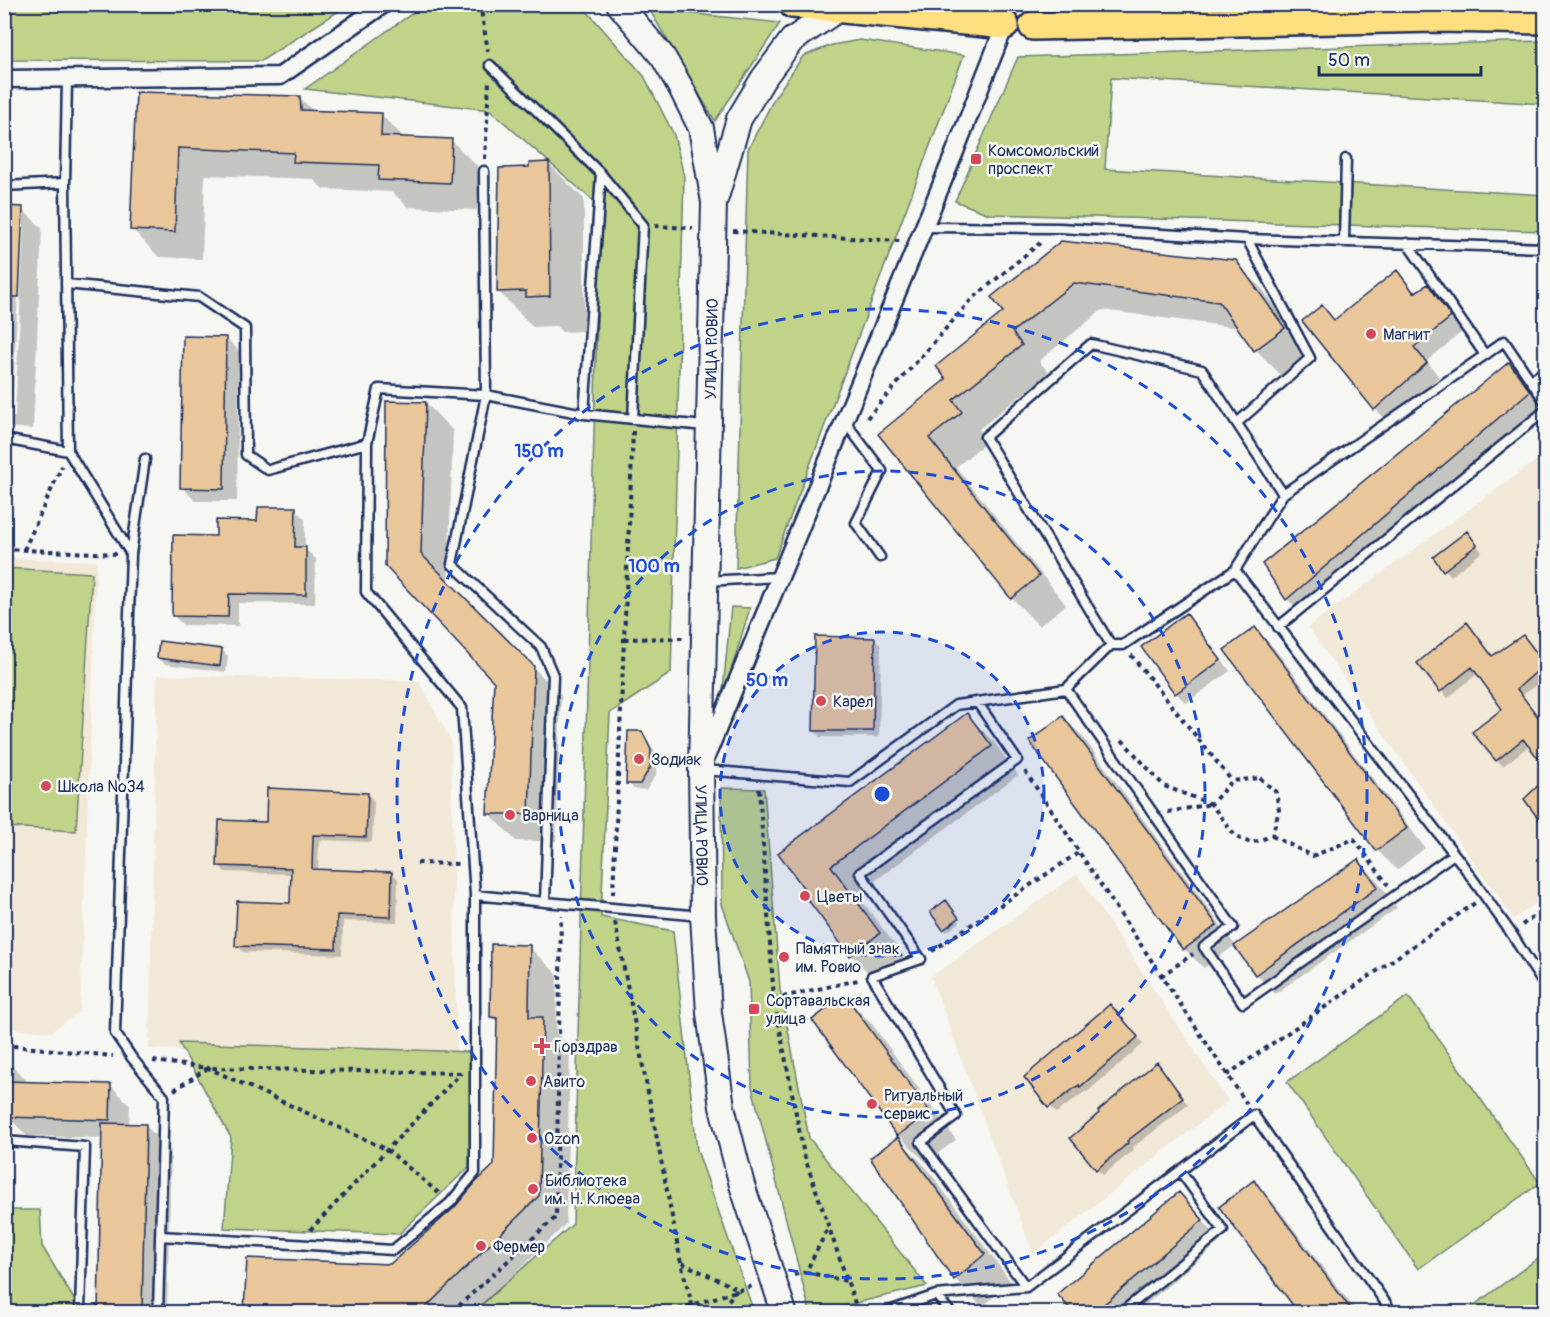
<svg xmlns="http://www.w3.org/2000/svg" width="1550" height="1317" viewBox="0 0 1550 1317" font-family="Pangolin,sans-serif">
  <rect width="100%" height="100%" fill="#f6f6f2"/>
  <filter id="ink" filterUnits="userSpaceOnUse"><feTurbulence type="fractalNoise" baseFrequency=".0167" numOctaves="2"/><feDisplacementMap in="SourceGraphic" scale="12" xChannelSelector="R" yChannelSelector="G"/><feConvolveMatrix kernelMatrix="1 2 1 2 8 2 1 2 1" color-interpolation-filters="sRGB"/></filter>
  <g filter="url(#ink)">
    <path fill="#f2e8d8" d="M1545 454V896L1514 919 1308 627Z
      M5 558 97 561 80 1011 51 1032 5 1028Z
      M157 675 419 681 451 741 457 1059 149 1049Z
      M1077 874 1228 1101 1033 1254 931 977Z"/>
    <path fill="#c0d389" stroke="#6e8174" stroke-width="1.5" d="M5 4H348V5L261 61 5 60Z
      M424 5H566L585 9 644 76 674 135 684 176 671 673 610 713 601 917 673 931 697 1150 754 1312H473L573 1224 600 207 490 110 305 89Z
      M649 9 780 23 715 121Z
      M860 40 964 55 775 558 736 568 748 149 775 97 803 56 832 45Z
      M1545 41V104L1111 78 1105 169 1545 195V231L989 214 955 201 1018 57Z
      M4 568 92 573 76 831 5 827Z
      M731 607 750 608 722 700Z
      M721 788 764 789 780 989 809 1138 927 1286 818 1312H810L752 1087 749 982 722 904Z
      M1408 996 1540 1183 1418 1269 1287 1082Z
      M179 1043 474 1052 469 1167 399 1234 224 1228 231 1138Z
      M5 1210H40L42 1246 75 1301V1312H5Z
      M1545 1253V1312H1465Z"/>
    <path fill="#0003" fill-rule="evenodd" d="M137 94 299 97 314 112 381 115 405 138 451 140 479 168 477 210 408 207 392 192 323 189 313 179 205 175 202 259 159 257 132 229Z
      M4 157 6 158 5 198H4Z
      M549 164 584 199V331L562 332 556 326 533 327 498 291 531 169Z
      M4 208 22 209 42 228 33 429 4 427ZM21 225H24L15 417H12Z
      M1061 242 1235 262 1263 290 1312 356 1283 377 1256 350 1240 328 1102 310 1039 361 1049 373 979 429 989 440 956 467 1066 605 1039 626 1012 598 881 434 948 380Z
      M1397 272 1416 293 1427 286 1441 299 1463 331 1427 361 1439 377 1388 422 1375 409 1304 321 1322 307 1336 321Z
      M226 338 239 351 237 501H195L182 487Z
      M1509 364 1522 377 1543 405 1301 612 1287 599 1264 565Z
      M426 403 453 431 448 583 561 695 556 841H516L489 813 495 682 386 565Z
      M295 509 305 519V549L316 559 315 604 238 603V626L183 625 173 615 217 537Z
      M1473 540 1482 552 1451 576 1435 558Z
      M1186 615 1196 625 1230 671 1186 703 1176 693Z
      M1255 628 1274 648 1425 848 1397 870 1377 850Z
      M875 639 881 646 879 737H820L814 730Z
      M1529 643 1546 665V677L1522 696 1546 727V765L1530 745 1503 766 1497 760 1504 709 1478 673 1448 698 1419 663 1493 657Z
      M222 650 228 656 226 672 165 664 159 658Z
      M967 715 994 742 1018 775 857 894 907 961 878 983 851 955 811 894 780 854Z
      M1063 718 1083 737 1235 945 1204 968 1184 949Z
      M641 733 648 740 657 757 656 775 646 790 634 789 628 783Z
      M1546 781V826L1526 799Z
      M367 794 374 801 372 842 319 840 318 870 392 873 398 879 397 922 343 921 342 955 243 952 237 945 291 904 293 874 225 872 219 865 268 823Z
      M1358 861 1377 880 1397 908 1275 994 1256 974Z
      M949 904 960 922 947 932 944 929Z
      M1546 921V932L1540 925Z
      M529 947 557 974 556 1033 570 1047 566 1224 476 1312H249L245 1309 391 1265 455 1209 496 1165 498 1023 492 1017Z
      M845 997 872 1024 956 1140 926 1162 898 1135Z
      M1117 1012 1143 1044 1087 1092 1086 1091 1056 1113 1026 1077Z
      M4 1062H8L28 1082 110 1085 130 1105 129 1125 146 1126 171 1151 167 1312H99L103 1138 27 1136 8 1117H4Z
      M1157 1064 1188 1105 1132 1148 1134 1150 1103 1175 1097 1169Z
      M898 1139 926 1167 1011 1282 982 1307 955 1279 872 1159Z
      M1254 1182 1273 1202 1357 1312H1300L1221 1207Z
      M1179 1194 1221 1241 1137 1312H1075L1059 1294Z
      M930 1309 934 1312H924Z"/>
    <path fill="#eac69b" stroke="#1b2f5e" stroke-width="1.5" d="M136 92 300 96 301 110 382 113 381 136 452 139 450 183 378 180 379 165 293 162 294 153 178 148 175 232 130 230Z
      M549 162 550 296 526 297V291L497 292 499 168 529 167V163Z
      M4 206 23 207 19 297H4Z
      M1061 241 1236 260 1285 328 1254 351 1219 302 1074 283 1012 332 1022 345 953 400 962 412 929 438 1039 576 1011 599 878 434 946 379 936 366 1003 312 991 297Z
      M1397 270 1414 293 1428 284 1451 317 1414 347 1427 363 1374 410 1302 321 1322 305 1334 320Z
      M183 336 226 337 224 489 180 488Z
      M1509 362 1530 391 1286 600 1262 564Z
      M386 401 426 402 421 554 534 666 529 814H487L494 682 385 566Z
      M258 507H296L295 547H306V595L229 594 228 617 172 616 173 535 216 536V520L257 521Z
      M1467 531 1477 545 1443 571 1433 557Z
      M1186 613 1221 660 1175 694 1141 647Z
      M1467 622 1492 656 1523 635 1545 664 1517 689 1545 726V767L1523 739 1496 761 1472 732 1502 709 1472 667 1440 692 1417 663Z
      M1255 627 1407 828 1376 851 1224 650Z
      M815 636 875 638 873 731H813Z
      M159 641 222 649 220 666 157 658Z
      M967 713 992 746 831 866 880 933 850 956 805 896 808 894 778 853Z
      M1063 716 1217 925 1183 950 1029 741Z
      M628 731H642L651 750 650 768 640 784H626Z
      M1545 779V828L1524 799Z
      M267 788 368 793 366 837 313 835 312 869 392 872 391 917 337 915 336 949 235 946 237 901 290 903 291 868 217 866 219 820 266 822Z
      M1358 859 1378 887 1255 975 1234 946Z
      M946 900 959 918 943 930 930 912Z
      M491 944 530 945 529 1017H543L539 1196 421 1312H327L244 1310 247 1258 390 1264 454 1208 475 1183 494 1165 497 1018 490 1017Z
      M845 995 930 1112 897 1136 812 1020Z
      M1110 1004 1138 1037 1080 1087 1079 1085 1048 1108 1024 1077Z
      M1157 1062 1183 1098 1127 1141 1128 1143 1096 1170 1070 1138 1099 1113 1098 1111Z
      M4 1081 111 1084 110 1120 6 1117Z
      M102 1123 146 1124 142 1312H98Z
      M898 1137 985 1254 954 1280 870 1158Z
      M1254 1180 1353 1312H1298L1219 1207Z
      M1179 1192 1203 1220 1095 1312H1073L1057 1294Z"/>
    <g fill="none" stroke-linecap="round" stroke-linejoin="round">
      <defs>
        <path id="lane" d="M490 65 601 174 643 225 633 419
          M67 80 65 183 68 451 131 554 115 1033 132 1058 164 1097 158 1312
          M484 171 486 395 452 564 541 647 553 675 545 902 702 916
          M4 186 65 183
          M924 227 1060 228 1247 239 1546 248
          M1344 241 1346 159
          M66 284 199 297 245 328 246 455 268 470 367 443 379 389 486 395 584 414 705 426
          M1485 355 1504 341 1546 403
          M1532 380 1546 370
          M584 414 601 174
          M845 422 882 471 856 523 880 557
          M1237 423 1310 358 1247 239
          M4 439 68 451
          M367 443 366 592 462 708 475 895
          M131 554 145 459
          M1235 570 1462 864 1511 933 1546 988
          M706 581 780 577
          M1278 627 1546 410
          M1111 645H1123L1235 570 1283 494
          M1066 689 1233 927 1204 947 1243 1003 1454 854
          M977 702 1017 760 860 873 921 959 872 976 956 1116 921 1142 1026 1287
          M704 770 850 782 956 705 1066 689 1111 645 985 437 1091 344 1202 370 1283 494 1485 355 1407 243
          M4 1141 85 1147 80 1312
          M160 1236 393 1250 450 1203 475 1173V895L545 902
          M936 1295 950 1312
          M886 1312 936 1295 1026 1287 1254 1115 1392 1312
          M1122 1312 1223 1230 1180 1171"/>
        <path id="street" d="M4 79 280 76 384 4
          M706 757 954 154 1005 25"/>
        <g id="secondary">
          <path id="s1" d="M619 4 663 57 681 88 701 128 714 202 701 769 703 916 709 1013 722 1107 742 1185 784 1312"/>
          <path d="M716 197 739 119 763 79 792 40 837 10"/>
        </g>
        <path id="primary" d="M793 4 1005 25
          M1033 26 1437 18 1546 20"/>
      </defs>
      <use href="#lane" stroke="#1b2f5e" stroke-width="13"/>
      <use href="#street" stroke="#1b2f5e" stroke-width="21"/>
      <use href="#secondary" stroke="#1b2f5e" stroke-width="28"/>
      <use href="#primary" stroke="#1b2f5e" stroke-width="32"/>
      <path stroke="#1b2f5e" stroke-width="4" stroke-dasharray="4.5 4.5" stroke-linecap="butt" d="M480 4 488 51
        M485 159 489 82
        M655 226 693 228
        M733 231 900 241
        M867 418 972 299 1040 243
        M4 549 116 554
        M24 550 62 466
        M624 639 683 638
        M1131 655 1232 781
        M1122 740 1164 786 1211 804
        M1025 771 1247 1104
        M1260 778 1276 792 1279 810 1272 836 1251 843 1236 837 1211 804 1232 781Z
        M759 789 774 999 804 1155 858 1312
        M1168 812 1211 804
        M1272 836 1313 856 1354 839 1388 885
        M417 863 460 864
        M613 894 633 431
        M615 922 681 1263 694 1312
        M1522 925 1546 908
        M932 951 1078 853
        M1161 976 1193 954
        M774 999 858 980
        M4 1045 113 1056
        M153 1061 208 1068 386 1149 441 1195
        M1227 1075 1475 903
        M174 1090 208 1068 462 1073
        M310 1230 461 1073
        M682 1263 738 1289 718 1312
        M806 1272 846 1281
        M794 1275 806 1272 828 1228
        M452 1312 556 1217 561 916
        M670 1312 752 1286"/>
      <use href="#lane" stroke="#f6f6f2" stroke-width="8"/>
      <use href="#street" stroke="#f6f6f2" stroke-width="16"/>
      <use href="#secondary" stroke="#f6f6f2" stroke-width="24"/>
      <use href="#primary" stroke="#ffdf80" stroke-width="27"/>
    </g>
  </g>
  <circle cx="882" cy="794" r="162" fill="#1d4ed8" fill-opacity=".12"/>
  <g fill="none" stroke="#1d4ed8" stroke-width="3" stroke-dasharray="10 8">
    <circle cx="882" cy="794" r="162"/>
    <circle cx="882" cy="794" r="323"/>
    <circle cx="882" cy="794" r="485"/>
  </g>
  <g fill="#d1495b" stroke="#f6f6f2" stroke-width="2">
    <rect x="970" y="153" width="12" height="12" rx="3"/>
    <circle cx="1371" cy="334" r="6"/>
    <circle cx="821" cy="701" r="6"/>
    <circle cx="639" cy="759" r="6"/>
    <circle cx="46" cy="786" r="6"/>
    <circle cx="510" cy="815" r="6"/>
    <circle cx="805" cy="896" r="6"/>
    <circle cx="784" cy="957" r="6"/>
    <rect x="748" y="1003" width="12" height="12" rx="3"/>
    <path d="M539 1037h6v6h6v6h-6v6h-6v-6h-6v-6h6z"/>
    <circle cx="531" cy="1081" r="6"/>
    <circle cx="872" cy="1104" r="6"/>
    <circle cx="532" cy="1138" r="6"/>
    <circle cx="533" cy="1189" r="6"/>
    <circle cx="481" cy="1246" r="6"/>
  </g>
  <g text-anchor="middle" stroke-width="5" stroke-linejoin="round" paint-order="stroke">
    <g font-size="16" fill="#1b2f5e" stroke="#f6f6f2" text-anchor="start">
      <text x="988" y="156">Комсомольский<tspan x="988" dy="18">проспект</tspan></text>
      <text x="1383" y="340">Магнит</text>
      <text x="833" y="707">Карел</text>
      <text x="651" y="765">Зодиак</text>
      <text x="58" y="792">Школа №34</text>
      <text x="522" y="821">Варница</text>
      <text x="817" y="902">Цветы</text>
      <text x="796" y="954">Памятный знак<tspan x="796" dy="18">им. Ровио</tspan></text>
      <text x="766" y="1006">Сортавальская<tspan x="766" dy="18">улица</tspan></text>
      <text x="554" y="1052">Горздрав</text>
      <text x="543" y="1087">Авито</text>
      <text x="884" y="1101">Ритуальный<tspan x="884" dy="18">сервис</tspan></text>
      <text x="544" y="1144">Ozon</text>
      <text x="545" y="1186">Библиотека<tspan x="545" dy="18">им. Н. Клюева</tspan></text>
      <text x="493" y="1252">Фермер</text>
    </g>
    <g font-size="16" fill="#1b2f5e" stroke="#f6f6f2">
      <text transform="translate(711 349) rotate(-89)" y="6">УЛИЦА РОВИО</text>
      <text dy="6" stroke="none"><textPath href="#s1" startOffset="858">УЛИЦА РОВИО</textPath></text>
    </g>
  </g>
  <circle cx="882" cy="794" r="9" fill="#1d4ed8" stroke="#f6f6f2" stroke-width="3"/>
  <g font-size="18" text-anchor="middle" font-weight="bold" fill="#1d4ed8" stroke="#f6f6f2" stroke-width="5" stroke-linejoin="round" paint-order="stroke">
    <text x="539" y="457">150 m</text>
    <text x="654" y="572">100 m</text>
    <text x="767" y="686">50 m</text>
  </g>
  <rect width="1550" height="1317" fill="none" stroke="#f6f6f2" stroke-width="24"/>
  <rect x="12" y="12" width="1526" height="1293" fill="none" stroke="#1b2f5e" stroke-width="2" filter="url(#ink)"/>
  <path d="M1319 66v9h162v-9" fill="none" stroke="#1b2f5e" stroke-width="3"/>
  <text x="1328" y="66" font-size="18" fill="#1b2f5e" stroke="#f6f6f2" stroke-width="4.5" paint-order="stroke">50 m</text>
</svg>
